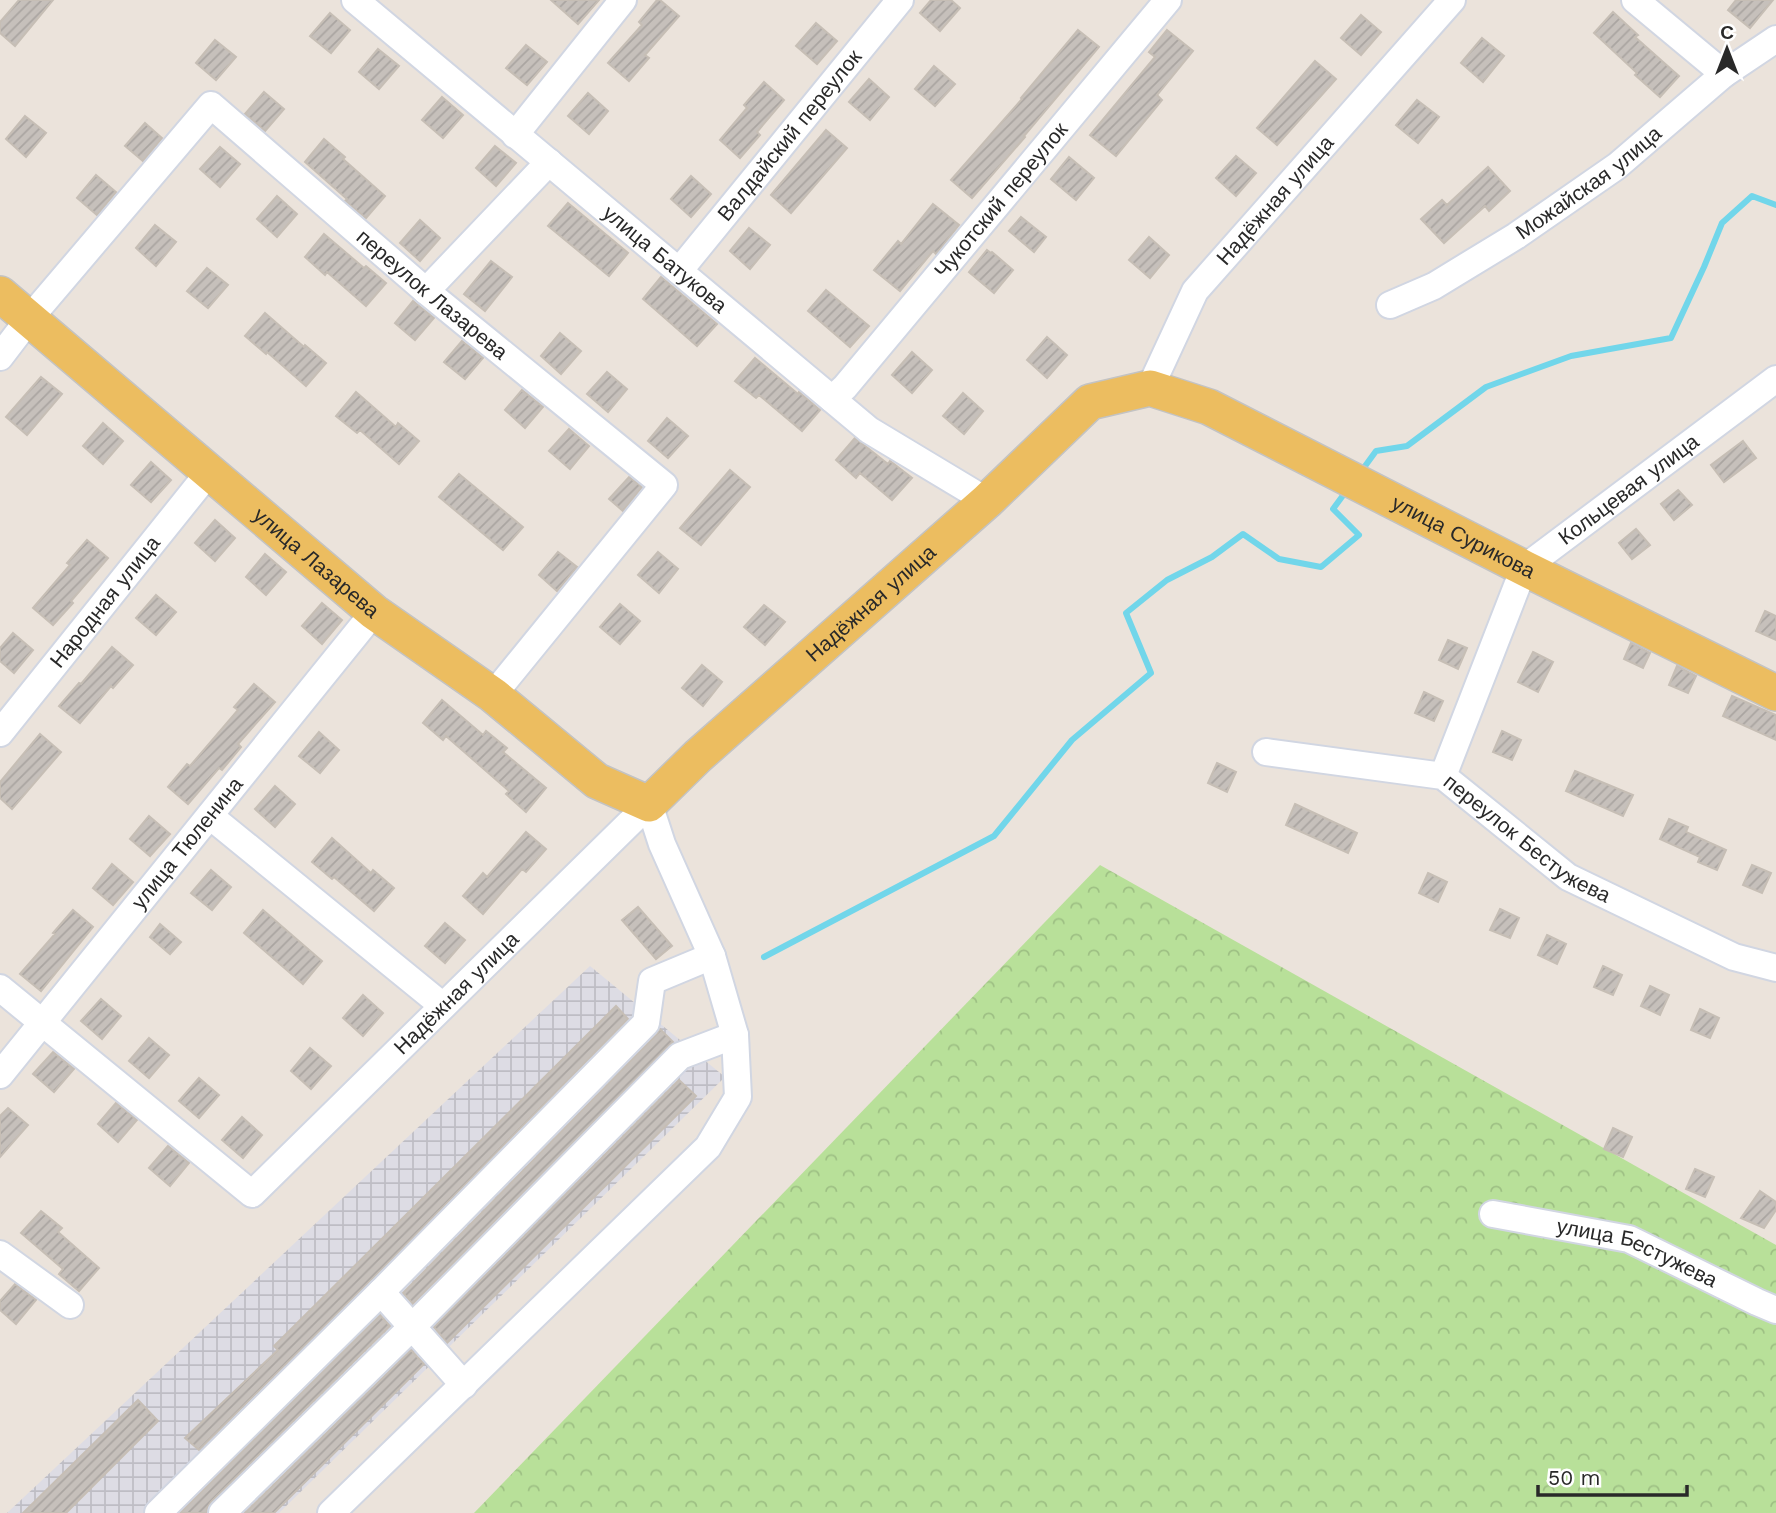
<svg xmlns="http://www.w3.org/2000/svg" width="1776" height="1513" viewBox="0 0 1776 1513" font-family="'Work Sans',sans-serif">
  <defs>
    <pattern id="industrial-grid" width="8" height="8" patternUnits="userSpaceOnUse" patternTransform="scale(1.75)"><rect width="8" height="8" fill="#dddce4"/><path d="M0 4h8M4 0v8" fill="none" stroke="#bebdc4"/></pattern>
    <pattern id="forest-crowns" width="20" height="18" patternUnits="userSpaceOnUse" patternTransform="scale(1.75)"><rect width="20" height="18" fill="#b8e099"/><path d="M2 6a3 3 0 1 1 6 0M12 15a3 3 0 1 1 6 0" fill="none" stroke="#9ec084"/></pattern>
    <pattern id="building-hatch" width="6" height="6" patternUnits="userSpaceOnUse" patternTransform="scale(1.75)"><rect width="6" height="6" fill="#c6c0bb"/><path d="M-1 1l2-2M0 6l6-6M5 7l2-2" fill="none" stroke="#aaa5a1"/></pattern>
  </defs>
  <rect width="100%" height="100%" fill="#ebe3db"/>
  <path fill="url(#industrial-grid)" d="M590 966 725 1077 279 1513H7Z"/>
  <path fill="url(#forest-crowns)" d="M1100 865 1776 1245V1513H474Z"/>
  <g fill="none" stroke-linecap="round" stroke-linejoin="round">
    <path stroke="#71d6ea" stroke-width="6" d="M1360 473 1376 451 1407 446 1486 387 1571 356 1671 338 1704 267 1722 223 1752 196 1776 205
      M764 957 994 836 1072 740 1151 673 1126 613 1167 580 1212 557 1243 534 1279 559 1321 567 1359 535 1333 509 1347 490"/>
  </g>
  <path fill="url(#building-hatch)" stroke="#c6beb5" stroke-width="2" d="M19 0H53L15 46 0 33V22Z
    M551 0H599L578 24Z
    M657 0H660L679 16 645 55 649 58 629 81 608 63 642 25 639 22Z
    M931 0H951L960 8 940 31 920 13Z
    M1736 0H1773L1750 28 1728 10Z
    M1613 12 1638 35 1635 37 1679 76 1660 97 1635 75 1637 73 1594 33Z
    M330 13 350 30 331 53 310 36Z
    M1361 15 1381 32 1361 55 1341 38Z
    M816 23 837 41 817 64 796 46Z
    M1078 30 1099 47 1024 136 1025 137 972 198 951 180 1022 99 1021 98Z
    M1167 30 1193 51 1157 95 1162 100 1116 156 1090 135 1155 57 1149 52Z
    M1482 38 1504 56 1483 82 1461 63Z
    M215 40 236 57 216 80 196 63Z
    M526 45 547 62 527 85 506 68Z
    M378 49 399 66 379 89 359 72Z
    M1315 61 1336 79 1277 145 1257 128Z
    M934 66 955 84 935 106 915 89Z
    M869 79 889 97 870 120 849 102Z
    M764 82 784 100 757 132 760 135 740 158 720 140 747 108 744 105Z
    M264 92 284 109 265 131 245 114Z
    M588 93 608 111 589 134 568 116Z
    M442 97 463 115 443 138 422 120Z
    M1417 100 1439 117 1418 143 1396 125Z
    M25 116 46 133 26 157 6 139Z
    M145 123 162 138 143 161 125 146Z
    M826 130 847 148 791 213 771 195Z
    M324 139 345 157 343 159 385 196 366 218 345 201 347 199 305 162Z
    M495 146 516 163 496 186 476 168Z
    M220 147 240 164 220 187 200 169Z
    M1236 156 1256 173 1236 196 1216 178Z
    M1069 157 1094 178 1076 200 1051 179Z
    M1488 167 1510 191 1489 211 1485 206 1444 243 1421 219 1442 200 1447 205Z
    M96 175 116 192 97 215 77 198Z
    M691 176 711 194 691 217 671 199Z
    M277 196 297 214 277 237 257 219Z
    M568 203 628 253 609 276 548 226Z
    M933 204 959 225 936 254 933 251 900 291 874 270 898 241 901 244Z
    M1021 217 1046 237 1034 252 1009 231Z
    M420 220 440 238 420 261 400 243Z
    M155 225 176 242 156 266 136 248Z
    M749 228 770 245 750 269 730 251Z
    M324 234 364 268 366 266 386 283 366 306 327 272 325 275 305 257Z
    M1149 237 1169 255 1150 278 1129 260Z
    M987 250 991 253 992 252 1013 270 994 293 969 272Z
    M491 261 512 277 485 311 464 294Z
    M207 268 228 285 208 308 187 291Z
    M661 277 717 324 697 346 643 299Z
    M826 290 869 326 850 347 808 311Z
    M413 301 434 318 415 340 395 323Z
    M265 313 304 347 305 345 326 363 306 386 267 352 266 354 245 336Z
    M560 333 581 351 561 374 541 356Z
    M1047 337 1067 355 1047 378 1027 360Z
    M462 341 483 358 465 379 444 362Z
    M912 352 932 370 912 393 892 375Z
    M755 358 798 394 799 392 820 410 802 431 759 395 756 398 735 381Z
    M607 372 627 389 608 412 587 394Z
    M41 377 62 394 27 435 6 417Z
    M522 390 543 407 525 428 505 410Z
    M356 392 396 427 398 423 419 441 399 464 360 430 357 433 336 416Z
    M963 393 983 411 964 434 943 416Z
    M667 418 688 436 668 458 648 441Z
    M103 423 123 441 103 464 83 446Z
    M569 429 589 446 570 469 549 451Z
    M855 438 888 464 890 461 912 478 892 500 860 473 856 478 836 460Z
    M1743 441 1756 458 1724 482 1711 465Z
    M151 462 171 480 151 502 131 485Z
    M730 470 750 487 701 545 680 528Z
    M459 474 523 527 503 550 439 497Z
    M629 477 642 487 623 511 609 499Z
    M1678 490 1692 505 1674 520 1661 504Z
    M215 520 235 538 215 561 195 543Z
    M1636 529 1650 545 1632 559 1619 543Z
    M87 540 108 558 71 601 73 603 53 625 33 608 70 565 67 563Z
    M558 552 577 567 557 591 539 575Z
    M658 552 678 569 659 593 638 575Z
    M265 554 286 572 266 595 246 577Z
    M156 595 176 612 156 635 136 618Z
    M322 603 342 620 322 644 302 626Z
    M620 604 640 621 620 644 600 627Z
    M764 605 785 622 765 645 744 627Z
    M1765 611 1776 616V640L1756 631Z
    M13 633 33 650 14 673 0 661V648Z
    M1448 640 1467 648 1458 669 1439 660Z
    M1631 643 1650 653 1643 668 1624 659Z
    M112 647 133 665 113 688 111 686 80 723 59 706 79 683 81 684Z
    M1533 652 1553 662 1538 692 1518 682Z
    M702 665 722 682 703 706 682 688Z
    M1677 666 1696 676 1688 693 1669 685Z
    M254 684 275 702 238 744 241 747 222 770 219 768 188 804 168 787 187 764 190 766 238 710 234 707Z
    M1424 692 1443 701 1434 721 1415 713Z
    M1732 696 1776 715V740L1723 716Z
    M442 700 483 735 486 731 507 748 503 752 546 788 526 812 506 794 509 791 446 736 443 740 423 723Z
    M1502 731 1521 740 1512 760 1493 752Z
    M319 732 339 750 320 773 299 756Z
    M40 734 61 752 12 809 0 798V782Z
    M1217 763 1236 772 1227 792 1208 783Z
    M1575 771 1633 795 1623 816 1566 791Z
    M275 786 295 804 275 827 255 809Z
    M1295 804 1357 833 1348 853 1286 825Z
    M149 816 170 834 150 856 130 839Z
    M1669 819 1688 827 1686 832 1726 850 1717 870 1698 862 1700 857 1660 839Z
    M526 832 546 849 526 872 522 869 483 914 463 896 483 873 487 877Z
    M332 838 371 873 373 870 394 888 374 911 334 877 332 879 312 862Z
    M112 864 133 882 113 905 93 888Z
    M1752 865 1771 873 1762 893 1743 885Z
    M211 870 231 887 212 910 191 893Z
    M1428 873 1447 882 1438 902 1419 893Z
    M638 907 672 946 656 959 622 920Z
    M1500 909 1519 918 1510 938 1490 930Z
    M73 910 93 927 41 991 20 974 55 934 53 933Z
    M263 910 322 961 303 984 244 933Z
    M445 923 465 940 445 963 425 946Z
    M160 924 181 942 170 954 150 937Z
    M1547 935 1566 944 1557 964 1538 955Z
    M1603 966 1622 975 1613 995 1594 987Z
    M1650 986 1669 995 1660 1015 1641 1006Z
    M363 995 383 1013 363 1036 343 1018Z
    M101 999 121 1016 102 1039 81 1021Z
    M616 1006 628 1019 370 1281 199 1450 185 1438 278 1350 274 1346Z
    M1700 1009 1719 1018 1710 1038 1691 1030Z
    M660 1029 673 1042 413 1304 403 1293 657 1034Z
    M149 1038 169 1055 149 1078 129 1061Z
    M310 1048 331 1066 311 1089 291 1071Z
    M53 1052 74 1069 54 1092 33 1074Z
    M199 1078 219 1095 199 1118 179 1101Z
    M679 1080 696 1096 447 1343 434 1327Z
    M116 1103 137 1120 118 1142 98 1124Z
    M8 1108 28 1125 0 1157V1116Z
    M242 1117 262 1135 243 1158 222 1140Z
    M1613 1128 1632 1137 1623 1157 1604 1149Z
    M168 1146 189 1163 170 1186 149 1168Z
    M1695 1169 1714 1177 1705 1197 1686 1189Z
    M1760 1191 1776 1202V1210L1764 1228 1741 1218Z
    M41 1211 62 1228 58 1232 99 1268 79 1291 59 1274 63 1269 21 1233Z
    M15 1284 36 1300 16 1324 0 1310V1301Z
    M380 1315 390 1326 211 1502 207 1508V1513H180Z
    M411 1350 424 1364 274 1513H245Z
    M138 1400 158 1421 66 1513H23Z"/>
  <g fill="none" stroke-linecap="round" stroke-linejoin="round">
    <defs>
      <g id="minor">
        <path id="s1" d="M355 0 869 430 987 501"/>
        <path d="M1635 0 1724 74"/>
        <path d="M515 135 623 0"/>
        <path id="s2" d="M679 271 900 0"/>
        <path d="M426 291 549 162"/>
        <path id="s3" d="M1390 305 1434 286 1516 236 1617 166 1724 74 1776 39"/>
        <path id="s4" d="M0 357 29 319 211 105 426 291 664 485 493 695"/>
        <path id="s5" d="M1150 388 1195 291 1452 0"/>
        <path id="s6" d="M832 399 845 387 1168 0"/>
        <path id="s7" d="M0 733 210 471"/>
        <path id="s8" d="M1266 752 1443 776 1568 877 1734 957 1776 968"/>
        <path id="s9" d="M1443 776 1524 568 1776 379"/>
        <path d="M210 816 443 1006"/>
        <path id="s10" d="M0 988 252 1194 649 804 662 844 712 956 735 1035 738 1097 708 1147 331 1513"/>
        <path id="s11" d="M0 1075 374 612"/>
        <path id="s12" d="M1493 1214 1629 1239 1757 1302 1776 1310"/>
        <path d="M0 1254 70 1305"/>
        <path d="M381 1292 646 1023 652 981 712 956"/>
        <path d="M158 1513 381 1292 464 1385"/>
        <path d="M222 1513 412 1327 680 1056 735 1035"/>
      </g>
      <g id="major">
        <path id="s13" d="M0 294 374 612 493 695 597 781 649 804 698 756 987 501 1090 402 1150 388 1209 407 1524 568 1776 693"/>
      </g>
    </defs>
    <use href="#minor" stroke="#d1d6e2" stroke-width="30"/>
    <use href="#major" stroke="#c3c3c3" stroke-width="38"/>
    <use href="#minor" stroke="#fff" stroke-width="26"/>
    <use href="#major" stroke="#ecbd60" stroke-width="35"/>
  </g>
  <g text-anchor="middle" stroke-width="5" stroke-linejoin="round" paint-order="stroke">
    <g font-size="21" fill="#292929" stroke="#fff">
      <text dy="7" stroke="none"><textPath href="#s2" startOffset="175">Валдайский переулок</textPath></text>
      <text dy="7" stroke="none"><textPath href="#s3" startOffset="234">Можайская улица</textPath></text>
      <text dy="7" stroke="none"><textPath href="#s6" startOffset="261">Чукотский переулок</textPath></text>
      <text dy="7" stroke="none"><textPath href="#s5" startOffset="228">Надёжная улица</textPath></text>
      <text dy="7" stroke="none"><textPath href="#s1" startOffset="404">улица Батукова</textPath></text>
      <text dy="7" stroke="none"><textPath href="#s4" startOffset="620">переулок Лазарева</textPath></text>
      <text dy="7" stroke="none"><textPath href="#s9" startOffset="354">Кольцевая улица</textPath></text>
      <text dy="7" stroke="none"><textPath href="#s13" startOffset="1834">улица Сурикова</textPath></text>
      <text dy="7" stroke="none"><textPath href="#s13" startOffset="415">улица Лазарева</textPath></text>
      <text dy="7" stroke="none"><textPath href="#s7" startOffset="168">Народная улица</textPath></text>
      <text dy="7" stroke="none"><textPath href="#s13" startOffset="1127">Надёжная улица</textPath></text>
      <text dy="7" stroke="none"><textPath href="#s8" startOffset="284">переулок Бестужева</textPath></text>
      <text dy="7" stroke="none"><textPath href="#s11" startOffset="298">улица Тюленина</textPath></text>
      <text dy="7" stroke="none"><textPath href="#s10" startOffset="612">Надёжная улица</textPath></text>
      <text dy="7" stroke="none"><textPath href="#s12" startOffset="150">улица Бестужева</textPath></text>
    </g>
  </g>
  <g transform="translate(1727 49)" stroke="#ffffff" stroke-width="5" paint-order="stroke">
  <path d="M0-5L12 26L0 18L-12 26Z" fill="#292929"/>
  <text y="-10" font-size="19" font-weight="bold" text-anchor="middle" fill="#292929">С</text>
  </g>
  <path d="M1538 1485v10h149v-10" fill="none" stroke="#292929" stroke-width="3.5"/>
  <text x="1548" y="1485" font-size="21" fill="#292929" stroke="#ffffff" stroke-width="5" paint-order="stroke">50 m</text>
</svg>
